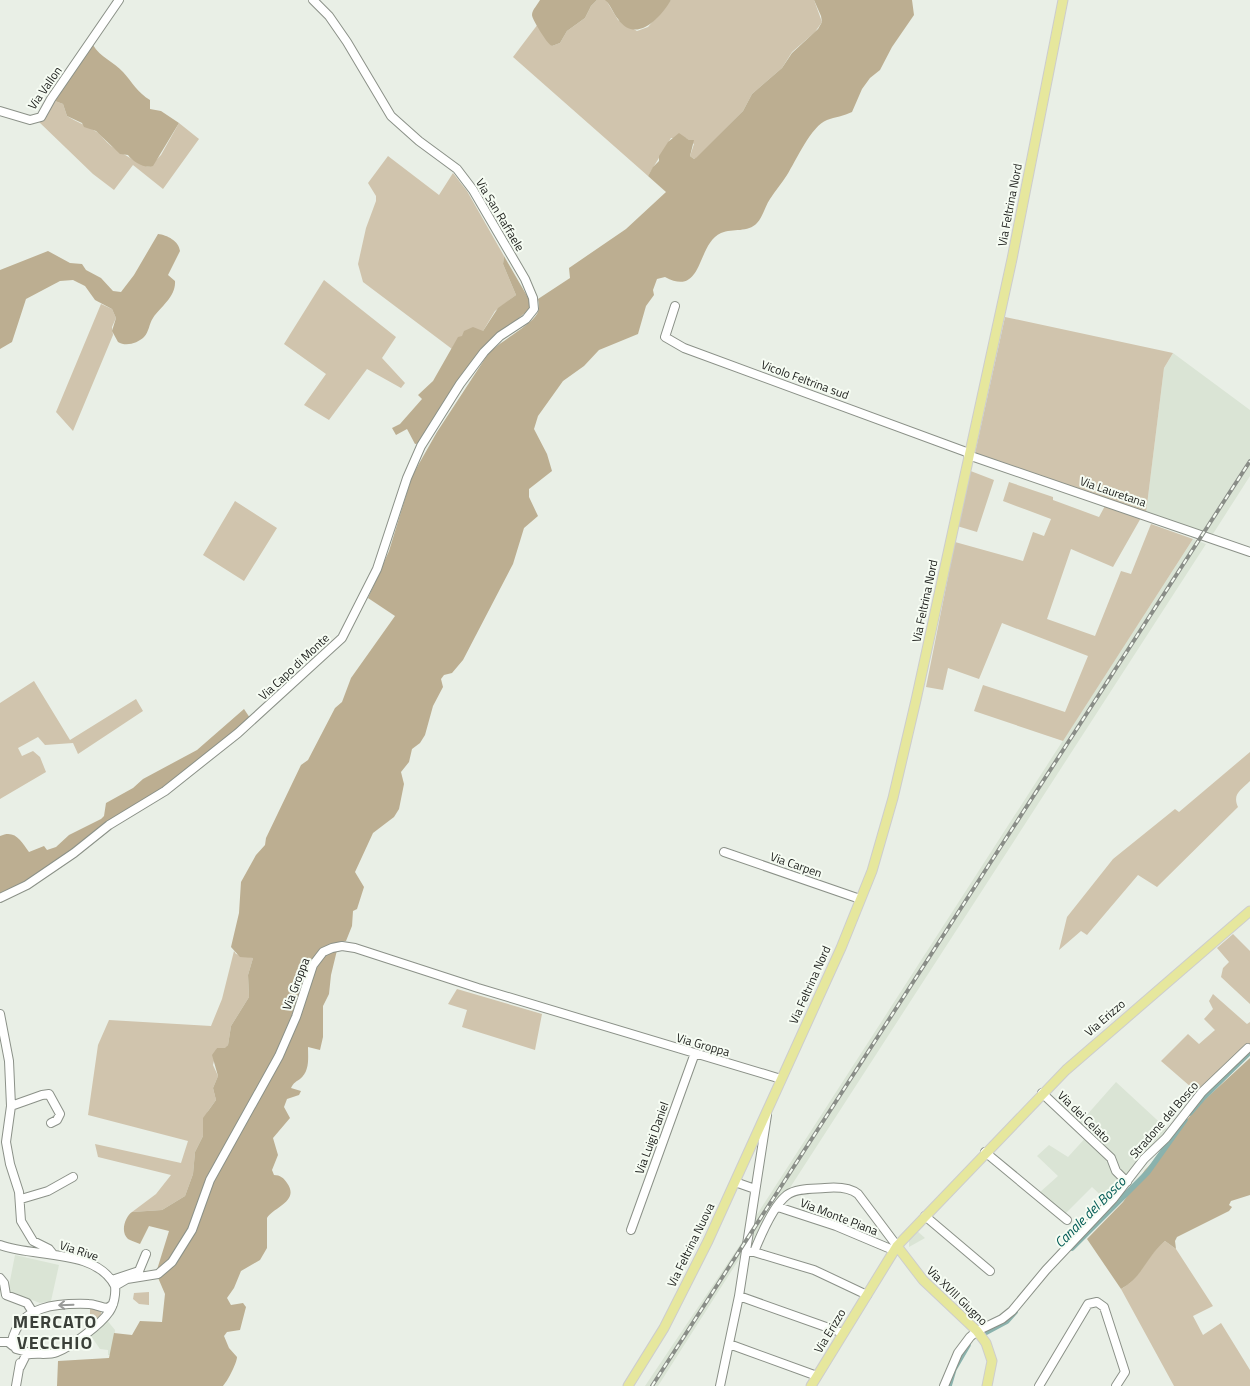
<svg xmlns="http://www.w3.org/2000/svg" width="1250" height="1386" viewBox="0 0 1250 1386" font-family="'Titillium Web',sans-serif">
  <rect width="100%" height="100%" fill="#e9efe6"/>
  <path fill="#dae4d5" d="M1173 353 1250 410V476L1211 537 1146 513 1164 368Z
    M1193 539 1206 544 751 1248 756 1216Z
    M1116 1082 1169 1131 1110 1204 1092 1187 1065 1214 1039 1193 1058 1176 1037 1156 1049 1145 1068 1157 1088 1135 1078 1125Z
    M916 1230 925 1238 909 1247V1239Z
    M746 1236 743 1253 658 1386H645Z
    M15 1255 59 1265 51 1301 40 1303 8 1291Z
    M106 1319 115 1330 113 1355H108V1350L100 1349 89 1333Z"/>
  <path fill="#d0c4ad" d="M597 0H606L618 20 637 31 648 27 671 0H814L822 22 815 32 792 52 782 68 752 94 743 111 698 157 694 159 690 156 694 144 686 138H671L648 176 513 57 538 24 552 46 560 43 567 31 585 18 591 6Z
    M55 101 63 104 67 116C76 122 86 125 95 131 100 133 104 140 109 144 112 148 145 167 149 167L161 155 179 123 199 139 163 189 133 165 114 190 93 174 38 121 44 119Z
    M388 156 439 195 453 173 467 191 504 256 503 264 516 295 495 311 483 331C471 330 457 337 452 349L363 282 358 264 366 228 376 201V196L368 183Z
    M324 280 396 337 382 358 405 383 401 388 367 369 329 420 304 405 326 374 284 344Z
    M101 304 112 309 116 318 112 327 113 335 73 431 56 412Z
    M1005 317 1173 353 1164 368 1146 513 975 453Z
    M968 470 994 480 977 532 957 526Z
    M1009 482 1053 497V500L1099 517 1106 504 1142 516 1113 567 1071 549 1047 619 1095 636 1121 571 1131 574 1151 524 1193 539 1063 741 974 711 983 685 1065 712 1088 656 1002 623 979 679 948 668 943 690 926 687 955 542 1023 561 1033 532 1044 536 1051 519 1003 501Z
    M235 501 277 528 244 581 203 555Z
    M34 681 70 740 136 699 143 711 78 754 73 743 45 745 38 737 18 748 22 756 33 751 40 757 46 772 0 799V703Z
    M1250 752V781C1241 790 1232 794 1238 807L1157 887 1138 875 1087 935 1081 931 1059 950 1067 917 1113 859 1175 809 1179 812Z
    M1233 934 1250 951V1004L1221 977 1223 968 1229 962 1217 948Z
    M234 951 236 954 253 958 248 975 249 997 231 1026 228 1045 226 1048H217L213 1065 218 1076 213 1088 216 1100 208 1111 203 1123V1136L195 1152 193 1174 185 1196 162 1210 132 1212 156 1194 171 1175 98 1157 95 1144 181 1163 188 1141 88 1115 98 1045 109 1020 211 1026 222 999Z
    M457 989 542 1014 535 1050 462 1027 467 1010 448 1004Z
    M1213 994 1247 1024 1250 1022V1047L1199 1094 1161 1061 1188 1034 1199 1044 1215 1030 1204 1019 1213 1009 1209 1001Z
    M1165 1241 1176 1249 1213 1306 1193 1316 1203 1335 1221 1323 1250 1370V1386H1174L1121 1289C1141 1278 1147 1255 1165 1241Z
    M149 1292V1305L139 1304 133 1299 134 1293Z
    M90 1306 101 1312 102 1317 96 1323 90 1315Z"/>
  <path fill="#bcae91" d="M540 0H597L591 6 585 18 567 31 560 43 552 46C547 44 532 19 532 15 532 10 538 4 540 0Z
    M605 0H671C661 17 636 45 618 19 613 13 611 5 605 0Z
    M814 0H912L914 15 892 47 880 70 870 78 862 89 852 112C844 116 835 117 827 120 811 126 796 161 787 175 782 183 775 191 770 199 765 206 763 217 757 223 748 233 733 228 721 233 696 244 704 298 665 277L657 279 653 290 654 295 646 306 638 334 599 350 584 366 563 381 538 416 534 429 547 454 552 471 529 489V497L538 516 524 528 513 564 463 660 452 673 444 675 441 679 443 687 433 706 425 735 420 743 412 749 409 762 401 772 404 784 399 809 394 817 373 833 355 872 364 887 357 909 353 911 352 926 346 941 339 942 331 975 329 994 323 1006V1037L320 1050 308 1047C308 1058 310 1071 300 1079 296 1082 294 1082 291 1088L301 1091 299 1095 287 1099 284 1107 290 1118 273 1138 278 1155 272 1170 274 1175C280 1175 284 1178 287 1183 300 1201 274 1207 267 1218V1248L260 1260 241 1271 234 1288 227 1298 231 1305 243 1303 246 1307 240 1330 227 1332 224 1336 229 1348 237 1357C237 1363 227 1382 223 1386H57L58 1361 109 1358 114 1333 132 1335 140 1321 162 1322 165 1294 156 1273 169 1231 149 1226 140 1244C136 1242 131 1241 128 1239 120 1232 125 1217 132 1212L162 1210 185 1196 193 1174 195 1152 203 1136V1118L216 1100 213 1088 218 1076 212 1055 217 1048H225L228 1045 231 1026 249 997 248 975 253 958 240 957 231 947 239 913 241 882 256 855 265 845 266 838 301 765 308 760 335 708 342 702 351 678 395 616 368 598 389 551 412 476 437 432 488 354C500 341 530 326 537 314 540 309 539 304 538 299L570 278 569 268 626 229 666 192 648 176 653 167 659 161V156L668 142 679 133 689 140H694L690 156 694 159 697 157 743 111 752 94 782 68 792 53 818 29 822 22 821 16Z
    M93 45C100 57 114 62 123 72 132 82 138 93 150 100V109L161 111 179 123 153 166C145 169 133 162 128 155L120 154 96 131 84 127 82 123 67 116 63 104 55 101Z
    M158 234C167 235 179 241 180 251L168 275 175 281C176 297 161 306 153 318 149 324 149 332 144 337 138 343 126 347 118 342L112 331 116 318 112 309 95 300 85 286 73 280 60 281 26 299 12 342 0 349V270L48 251 70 263 82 264 86 270 101 278 113 291 121 292 134 275Z
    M504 256 530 301 531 308 481 349 421 443 415 444 407 429 396 435 392 428 400 424 422 399 418 395 433 381 458 337 462 336 464 331 473 327 483 331 498 308 516 295 503 264Z
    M244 709 252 721C172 786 87 844 0 898V836C15 829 21 841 29 852L44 846 47 850 56 847 69 835 101 819 104 816 106 803 133 788 143 779 197 750Z
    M1250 1058V1195L1231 1201 1229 1205 1232 1207 1229 1211 1177 1237 1175 1241 1176 1249 1165 1241C1147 1256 1142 1278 1121 1289L1087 1239 1123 1202 1145 1170 1171 1143 1185 1122 1200 1104Z"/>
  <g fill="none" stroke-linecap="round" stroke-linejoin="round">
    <path stroke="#8ab2ad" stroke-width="5.5" d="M1190 1113 1203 1098 1250 1052
      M1072 1248 1148 1172 1185 1120
      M979 1336 1007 1321 1015 1312
      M949 1386 954 1369 968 1345"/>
    <defs>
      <path id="minor" d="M0 111 30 120 41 117 51 99 119 0
        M675 306 665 337 684 348 969 453
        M968 455 1250 552
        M724 852 860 899
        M0 898 27 885 74 853 109 825 165 791 238 733 342 638 377 569 407 478 421 446 460 384 484 352 500 336 526 319 534 309 533 298 525 279 473 190 457 169 419 141 391 116 347 42 329 16 313 0
        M0 1014 9 1061 11 1106 6 1142 10 1164 19 1192 21 1221 33 1241 49 1249 53 1254
        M1042 1093 1111 1158 1116 1171 1127 1182
        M11 1106 42 1095 49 1094 60 1114 57 1120 51 1123
        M985 1152 1067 1220
        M735 1182 755 1189
        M21 1199 48 1191 73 1177
        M778 1207 836 1226 893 1250
        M925 1216 990 1271
        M631 1230 695 1053
        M0 1245C33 1258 96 1248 115 1286
        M746 1252H754C760 1237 774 1205 787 1195 796 1188 813 1189 825 1188 836 1187 849 1187 858 1194L897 1246
        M754 1252 814 1270 867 1295
        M0 1278 4 1283 6 1295 27 1303 32 1311
        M112 1280 139 1271 146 1254
        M739 1296 843 1333
        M0 1342H8L13 1346
        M729 1344 817 1376
        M31 1353 16 1349 12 1341C20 1305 58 1303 89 1304 95 1304 101 1308 108 1308L113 1304
        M20 1367 26 1355C36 1352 47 1356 57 1352 71 1347 101 1324 109 1312 114 1305 116 1294 115 1286L127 1279 158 1274 172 1262 192 1230 210 1180 279 1056 296 1017 313 965 323 952 332 948 342 946 355 948 478 988 781 1079
        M16 1386 20 1363
        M720 1386 739 1296 767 1115
        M944 1386 958 1353 970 1337 977 1331 1002 1319 1012 1311 1046 1270 1113 1199 1144 1159 1166 1138 1202 1092 1248 1048
        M1039 1386 1088 1304 1097 1302 1104 1307 1125 1372 1116 1386"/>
      <path id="major" d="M897 1246 923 1280 977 1331 986 1343 992 1361 987 1386
        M628 1386 664 1328 708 1241 841 948 872 871 893 798 916 700 1012 259 1063 0
        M811 1386 897 1246 1066 1070 1250 911"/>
    </defs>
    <use href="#minor" stroke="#8b9188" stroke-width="10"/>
    <use href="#major" stroke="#cdcdcd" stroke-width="11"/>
    <use href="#minor" stroke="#fff" stroke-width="8"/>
    <use href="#major" stroke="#e6e79d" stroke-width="9"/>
    <defs>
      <path id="rail" d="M652 1386 1250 461"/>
    </defs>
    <use href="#rail" stroke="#898d87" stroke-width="4"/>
    <use href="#rail" stroke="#f6fcf3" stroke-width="2" stroke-dasharray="5.5" stroke-linecap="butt"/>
  </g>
  <defs><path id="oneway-shaft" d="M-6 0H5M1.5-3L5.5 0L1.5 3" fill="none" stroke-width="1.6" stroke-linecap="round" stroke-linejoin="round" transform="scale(1.25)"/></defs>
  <use stroke="#989998" href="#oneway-shaft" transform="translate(66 1305) rotate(178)"/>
  <g text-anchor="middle" stroke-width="4" stroke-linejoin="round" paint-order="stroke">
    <g font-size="12" fill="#1b1d1a" stroke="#f6fcf3">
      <text transform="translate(45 88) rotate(-55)" y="4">Via Vallon</text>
      <text transform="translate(1010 205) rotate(-79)" y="4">Via Feltrina Nord</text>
      <text transform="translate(500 215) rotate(59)" y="4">Via San Raffaele</text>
      <text transform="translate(805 380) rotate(20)" y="4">Vicolo Feltrina sud</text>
      <text transform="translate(1113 492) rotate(19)" y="4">Via Lauretana</text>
      <text transform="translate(925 601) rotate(-78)" y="4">Via Feltrina Nord</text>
      <text transform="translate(294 667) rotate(-43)" y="4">Via Capo di Monte</text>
      <text transform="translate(796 865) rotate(19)" y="4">Via Carpen</text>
      <text transform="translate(296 984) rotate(-69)" y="4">Via Groppa</text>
      <text transform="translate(810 985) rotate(-66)" y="4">Via Feltrina Nord</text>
      <text transform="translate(1105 1018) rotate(-41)" y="4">Via Erizzo</text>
      <text transform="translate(703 1045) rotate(16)" y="4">Via Groppa</text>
      <text transform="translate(1084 1117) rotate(44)" y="4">Via dei Celato</text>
      <text transform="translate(1164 1120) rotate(-49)" y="4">Stradone del Bosco</text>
      <text transform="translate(652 1138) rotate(-70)" y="4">Via Luigi Daniel</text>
      <text transform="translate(839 1217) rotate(21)" y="4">Via Monte Piana</text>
      <text transform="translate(691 1245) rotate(-64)" y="4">Via Feltrina Nuova</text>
      <text transform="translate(79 1251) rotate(18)" y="4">Via Rive</text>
      <text transform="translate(957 1296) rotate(44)" y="4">Via XVIII Giugno</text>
      <text transform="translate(830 1331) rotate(-59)" y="4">Via Erizzo</text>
    </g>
    <g font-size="14" font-style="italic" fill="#015a55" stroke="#f6fcf3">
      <text transform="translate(1090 1212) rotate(-45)" y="5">Canale del Bosco</text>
    </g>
    <g font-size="18" font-weight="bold" letter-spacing="1" fill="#3b4039" stroke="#f6fcf3">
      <text x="55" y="1328">MERCATO<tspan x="55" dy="21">VECCHIO</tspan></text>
    </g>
  </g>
</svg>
